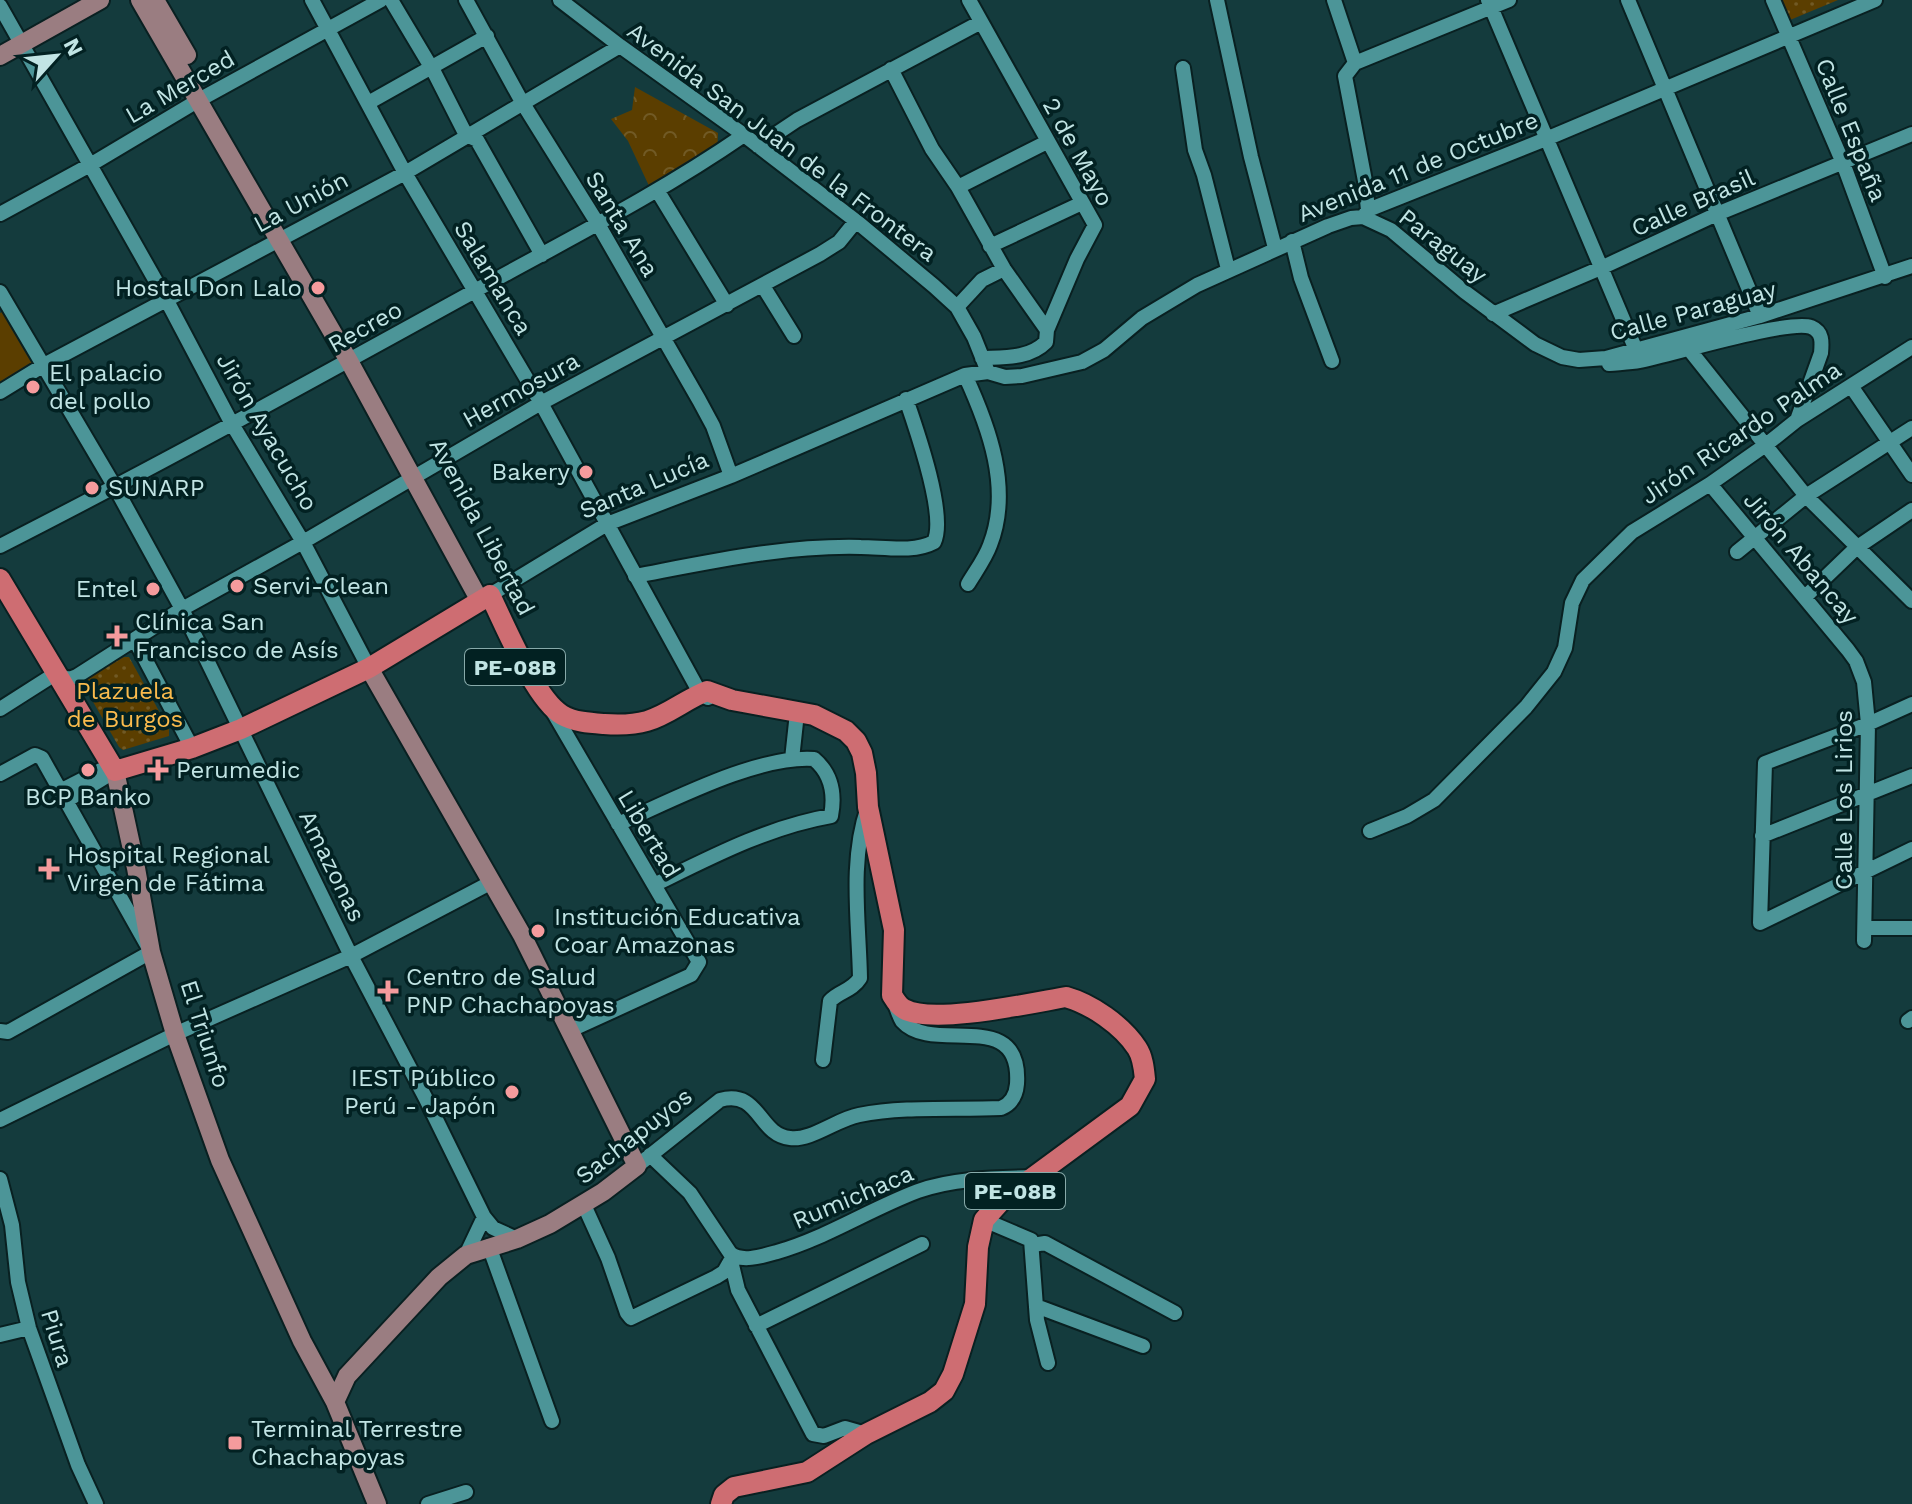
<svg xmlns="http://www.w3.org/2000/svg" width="1912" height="1504" viewBox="0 0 1912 1504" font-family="'Work Sans',sans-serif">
  <defs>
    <pattern id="forest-crowns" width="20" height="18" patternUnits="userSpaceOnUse" patternTransform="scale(2)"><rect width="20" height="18" fill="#5b3e00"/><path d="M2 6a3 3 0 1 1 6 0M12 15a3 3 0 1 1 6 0" fill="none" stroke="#715a25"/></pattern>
    <pattern id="park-dots" width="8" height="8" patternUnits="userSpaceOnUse" patternTransform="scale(2)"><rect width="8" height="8" fill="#5b3e00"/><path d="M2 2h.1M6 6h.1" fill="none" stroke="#715a25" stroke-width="1.8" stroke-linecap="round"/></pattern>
  </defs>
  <rect width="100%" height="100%" fill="#143b3d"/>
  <path fill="url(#forest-crowns)" d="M635 87 718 133 717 156 650 188 628 141 611 119 632 110Z"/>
  <path fill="url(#park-dots)" d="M1781 0H1838L1790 20Z
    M124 657H129L169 729V736L123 750 119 747 81 681Z"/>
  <path fill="#5b3e00" d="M8 309 39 366 0 385V313Z"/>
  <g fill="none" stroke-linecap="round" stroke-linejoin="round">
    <defs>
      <path id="minor" d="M312 0 405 173 541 403 700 693 708 698
        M391 0 434 72 466 135 477 140 542 255
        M466 0 522 102 598 224 699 400 713 426 731 476
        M560 0 620 46 744 135 856 221 934 286 957 307 974 337 988 372
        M969 0 1095 225 1077 259 1047 330
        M1217 0 1251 157 1275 248
        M1334 0 1355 63
        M1488 0 1636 350
        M1628 0 1760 316
        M1773 0 1843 163 1885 277
        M0 6 166 299 232 424 303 542 369 668
        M1183 68 1195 150 1204 175 1228 269
        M891 69 932 149 958 187
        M368 103 487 36
        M758 146 797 120 981 22
        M657 190 727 305
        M1368 210 1365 181 1345 76 1355 63 1509 0
        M0 214 90 165 199 100 381 0
        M1363 217 1391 230 1465 292 1535 344 1562 357 1579 360 1606 358 1760 316 1912 266
        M1292 241 1301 278 1332 361
        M990 246 1082 203
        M763 286 794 336
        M0 292 115 487 182 609 351 956 425 1097 484 1217 493 1228 517 1239
        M957 307 982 280 1004 269
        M1493 314 1603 267 1717 214 1912 134
        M1688 348 1806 496 1912 601
        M982 358C1004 357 1029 359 1046 342L1047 330 1004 269 958 187 1047 142
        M1609 364C1619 363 1630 363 1640 361 1671 355 1788 319 1811 327 1823 332 1822 342 1821 353L1797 420
        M965 375C989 427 1012 489 990 545 985 559 975 572 968 584
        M1851 386 1912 475
        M0 392 44 365 405 173 620 46
        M1710 484 1848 650 1856 661 1864 682 1868 724 1864 941
        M0 546C159 465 315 379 471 293 563 242 657 195 744 135
        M1737 552 1806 496 1912 428
        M635 576C709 562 785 545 861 547 883 547 914 553 934 542 947 516 916 428 906 399
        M490 595 607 524 731 476 965 375 988 372 1005 377 1022 376 1082 362 1104 350 1142 318 1197 285 1328 226 1351 218 1363 217 1368 210 1546 139 1875 0
        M1805 597 1856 548 1912 510
        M135 640 192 748
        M1912 704 1868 724 1765 763 1760 923 1912 849
        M0 709 55 674 69 679 77 676 182 609 303 542 541 403 820 254 839 242 856 221
        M552 710 699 962 691 975 571 1030
        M792 759 797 713
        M0 774 35 755 42 758 151 952 8 1032 0 1031
        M60 791 101 770 115 771
        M66 801 115 771
        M618 824C671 801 757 755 814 759 832 774 835 795 831 816 768 827 711 857 654 885
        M1370 831 1407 816 1434 800 1526 707 1554 672 1565 648 1572 603 1583 580 1632 532 1710 484 1767 444 1797 420 1912 347
        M1762 836 1912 776
        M1865 928H1912
        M1908 1021 1912 1018
        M823 1060 830 1001C839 991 852 991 860 978 859 922 849 861 868 807
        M0 1120 175 1034 351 956 490 883
        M650 1155 690 1193 730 1253C741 1263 763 1256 777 1252 826 1238 870 1209 918 1191 954 1178 996 1178 1034 1177
        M637 1166 720 1100C760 1089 758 1135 790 1138 811 1141 837 1119 859 1115 905 1106 954 1110 1001 1108 1011 1104 1016 1096 1017 1084 1022 1005 933 1056 902 1021 899 1016 897 1009 895 1004
        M0 1179 12 1225 18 1282 29 1328 78 1465 96 1504
        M584 1205 608 1258 627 1313 631 1318 716 1277 724 1272 732 1258
        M984 1220 1031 1240 1037 1320 1048 1363
        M1033 1245 1045 1243 1175 1313
        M489 1246 552 1421
        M466 1255 484 1217
        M731 1261 738 1290 813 1434 824 1436 845 1428 866 1434
        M1036 1306 1143 1346
        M756 1326 922 1244
        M0 1335 29 1328
        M428 1504 466 1492"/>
      <path id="major" d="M140 0 349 361 480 601
        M155 0 187 55
        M0 56 100 0
        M115 771 136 868 151 952 175 1034 220 1160 302 1341 335 1402 377 1504
        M335 1402 347 1376 439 1277 466 1255 517 1239 550 1224 603 1192 637 1166 522 935 369 668"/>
      <path id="highway" d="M0 579 115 771 192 748 241 729 369 668 490 595C505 625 535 699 562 715 574 722 590 723 604 724 618 725 633 725 647 721 668 715 686 699 707 691L732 700 814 715 846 731 856 741 862 753 866 773 868 807 894 930 892 995C895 1000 898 1006 904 1009 932 1025 1031 1003 1066 997 1091 1004 1122 1025 1137 1048 1143 1057 1144 1069 1145 1079L1130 1106 1001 1201 984 1220 978 1247 975 1304 953 1374 944 1391 930 1402 866 1434 807 1472 734 1487 724 1495 721 1504"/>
    </defs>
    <use href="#minor" stroke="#092021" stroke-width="18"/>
    <use href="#major" stroke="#092021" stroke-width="22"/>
    <use href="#highway" stroke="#092021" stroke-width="24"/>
    <use href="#minor" stroke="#4c9598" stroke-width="14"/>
    <use href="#major" stroke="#9a7d81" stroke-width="18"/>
    <use href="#highway" stroke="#ce6d72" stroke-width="20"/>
  </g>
  <g fill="#f59b9d" stroke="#022122" stroke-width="3">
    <circle cx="318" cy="288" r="8"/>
    <circle cx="33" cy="387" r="8"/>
    <circle cx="586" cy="472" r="8"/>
    <circle cx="92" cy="488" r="8"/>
    <circle cx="237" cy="586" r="8"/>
    <circle cx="153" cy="589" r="8"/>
    <path d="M113 624h8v8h8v8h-8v8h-8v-8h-8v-8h8z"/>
    <circle cx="88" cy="770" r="8"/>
    <path d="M154 758h8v8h8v8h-8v8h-8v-8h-8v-8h8z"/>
    <path d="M45 857h8v8h8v8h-8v8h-8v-8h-8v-8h8z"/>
    <circle cx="538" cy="931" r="8"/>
    <path d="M384 979h8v8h8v8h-8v8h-8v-8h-8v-8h8z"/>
    <circle cx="512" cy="1092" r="8"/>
    <rect x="227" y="1435" width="16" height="16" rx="4"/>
  </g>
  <g text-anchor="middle" stroke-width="7" stroke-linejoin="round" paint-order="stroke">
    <g fill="#022122" stroke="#8aa" stroke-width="2">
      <rect x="465" y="649" width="100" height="36" rx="6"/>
      <rect x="965" y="1173" width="100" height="36" rx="6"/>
    </g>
    <g font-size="22" font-weight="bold" fill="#c1e4e4">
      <text x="515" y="675">PE-08B</text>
      <text x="1015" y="1199">PE-08B</text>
    </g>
    <g font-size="24" fill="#c1e4e4" stroke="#022122">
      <text transform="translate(180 87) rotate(-30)" y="8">La Merced</text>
      <text transform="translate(1851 130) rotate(68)" y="8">Calle España</text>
      <text transform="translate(782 142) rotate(37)" y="8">Avenida San Juan de la Frontera</text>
      <text transform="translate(1078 152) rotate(61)" y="8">2 de Mayo</text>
      <text transform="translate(1418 167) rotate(-22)" y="8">Avenida 11 de Octubre</text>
      <text transform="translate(301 202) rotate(-28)" y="8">La Unión</text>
      <text transform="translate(1693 203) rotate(-24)" y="8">Calle Brasil</text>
      <text transform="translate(622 224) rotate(59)" y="8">Santa Ana</text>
      <text transform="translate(1443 246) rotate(38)" y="8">Paraguay</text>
      <text transform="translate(493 278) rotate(59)" y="8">Salamanca</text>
      <text transform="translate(1693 311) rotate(-15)" y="8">Calle Paraguay</text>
      <text transform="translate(365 327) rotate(-29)" y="8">Recreo</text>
      <text transform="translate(521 390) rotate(-29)" y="8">Hermosura</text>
      <text transform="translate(267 432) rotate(60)" y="8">Jirón Ayacucho</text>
      <text transform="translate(1741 433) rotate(-34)" y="8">Jirón Ricardo Palma</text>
      <text transform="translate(644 485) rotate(-23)" y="8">Santa Lucía</text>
      <text transform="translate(482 527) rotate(62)" y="8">Avenida Libertad</text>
      <text transform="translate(1801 558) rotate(50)" y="8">Jirón Abancay</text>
      <text transform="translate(1844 800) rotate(-90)" y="8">Calle Los Lirios</text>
      <text transform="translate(649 834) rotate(59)" y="8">Libertad</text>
      <text transform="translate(332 866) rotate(64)" y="8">Amazonas</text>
      <text transform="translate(205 1034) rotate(72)" y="8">El Triunfo</text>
      <text transform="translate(634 1136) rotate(-38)" y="8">Sachapuyos</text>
      <text transform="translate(853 1197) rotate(-23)" y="8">Rumichaca</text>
      <text transform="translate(57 1338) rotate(73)" y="8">Piura</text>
    </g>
    <g font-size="24" fill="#c1e4e4" stroke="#022122" text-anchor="start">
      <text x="302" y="296" text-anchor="end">Hostal Don Lalo</text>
      <text x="49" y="381">El palacio<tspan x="49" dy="28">del pollo</tspan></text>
      <text x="570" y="480" text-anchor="end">Bakery</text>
      <text x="108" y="496">SUNARP</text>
      <text x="253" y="594">Servi-Clean</text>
      <text x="137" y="597" text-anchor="end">Entel</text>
      <text x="135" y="630">Clínica San<tspan x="135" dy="28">Francisco de Asís</tspan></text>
      <text x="176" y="778">Perumedic</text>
      <text x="88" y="805" text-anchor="middle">BCP Banko</text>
      <text x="67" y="863">Hospital Regional<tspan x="67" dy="28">Virgen de Fátima</tspan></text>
      <text x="554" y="925">Institución Educativa<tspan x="554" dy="28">Coar Amazonas</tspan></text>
      <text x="406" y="985">Centro de Salud<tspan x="406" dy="28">PNP Chachapoyas</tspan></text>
      <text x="496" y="1086" text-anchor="end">IEST Público<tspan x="496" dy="28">Perú - Japón</tspan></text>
      <text x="251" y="1437">Terminal Terrestre<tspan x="251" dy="28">Chachapoyas</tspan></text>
    </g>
    <g font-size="24" fill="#fabb4d" stroke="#022122">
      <text x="125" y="699">Plazuela<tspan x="125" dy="28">de Burgos</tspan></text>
    </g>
  </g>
  <g transform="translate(56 56) rotate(63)" stroke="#022122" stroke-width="6" paint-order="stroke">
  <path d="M0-6L14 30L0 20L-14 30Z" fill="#c1e4e4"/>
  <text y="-12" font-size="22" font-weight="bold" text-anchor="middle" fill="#c1e4e4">N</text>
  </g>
</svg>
